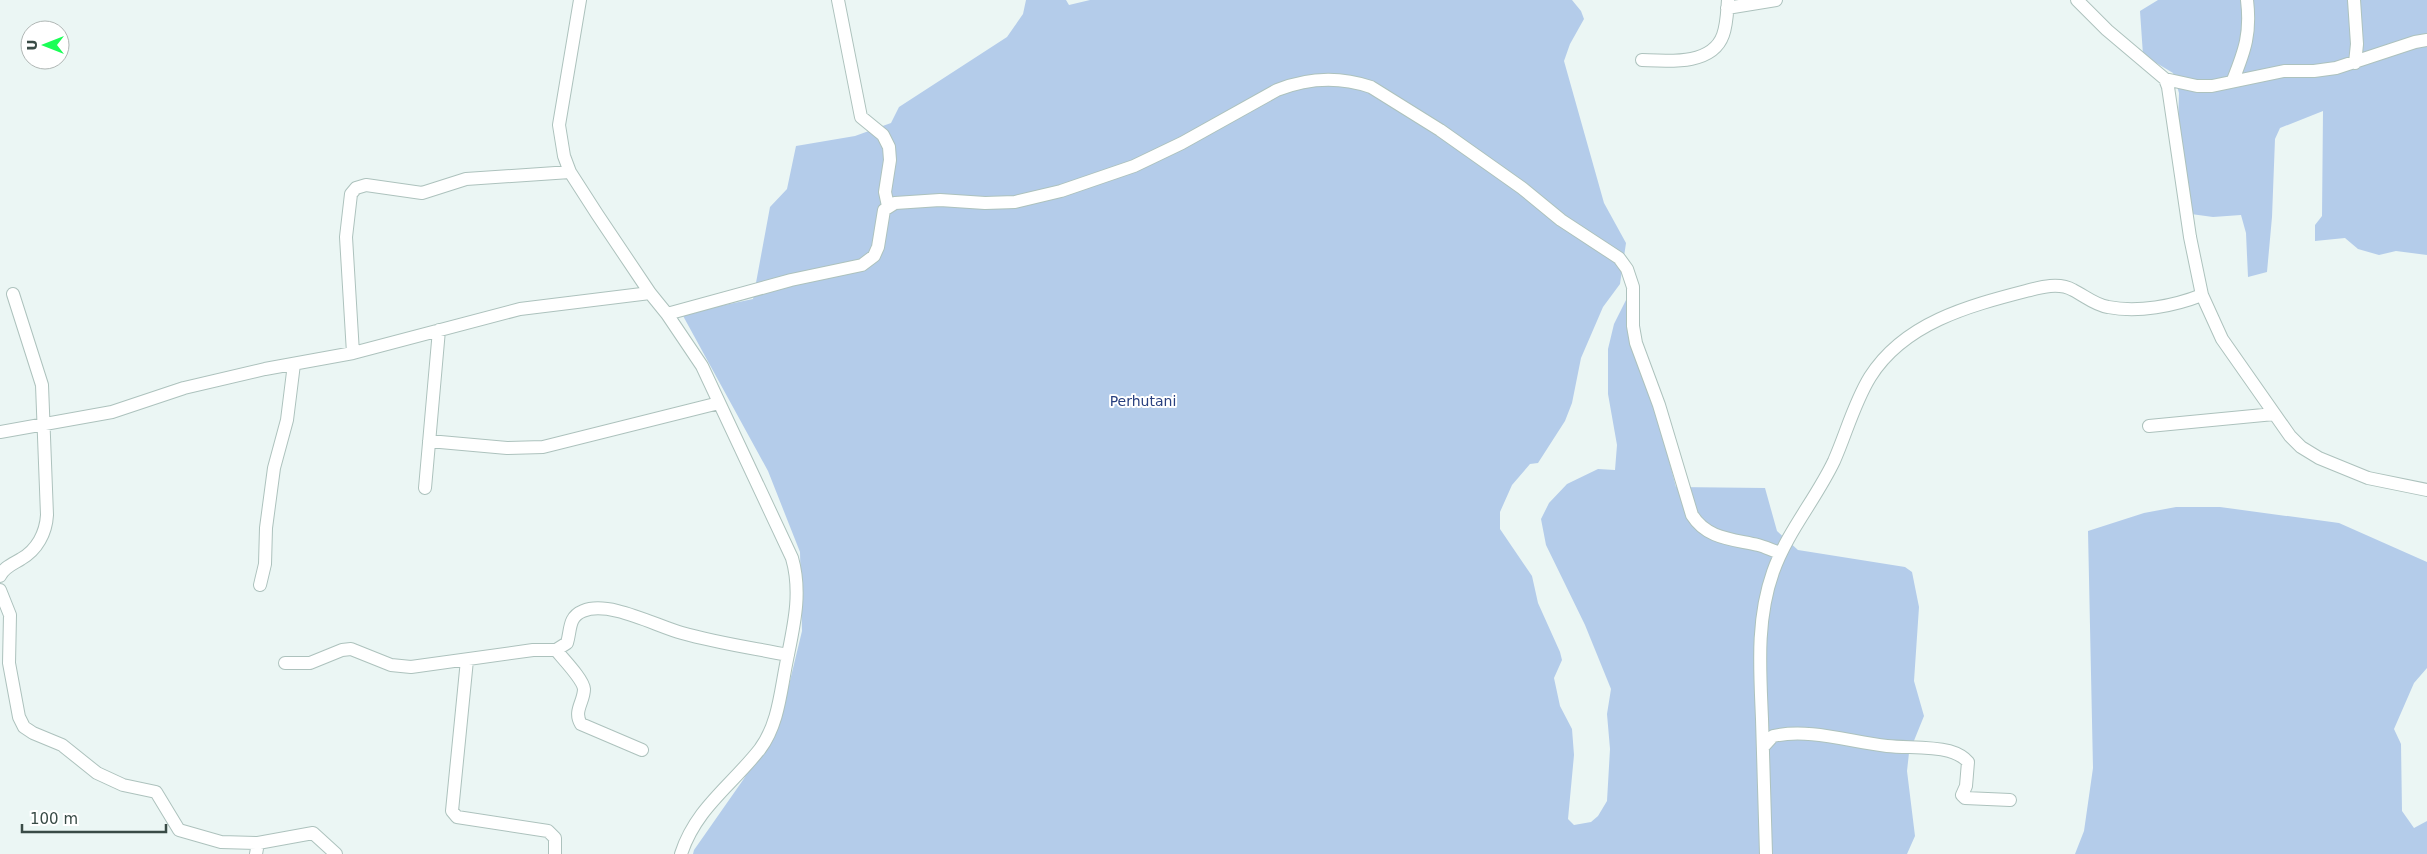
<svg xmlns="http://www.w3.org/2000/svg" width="2427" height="854" viewBox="0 0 2427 854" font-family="'DejaVu Sans',sans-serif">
  <rect width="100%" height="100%" fill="#ebf6f4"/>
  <path fill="#b4ccea" d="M1026 0H1066L1069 5 1090 0H1572L1581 11 1584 19 1570 44 1564 61 1604 203 1626 243 1620 284 1603 307 1581 358 1572 403 1565 421 1538 463 1530 464 1512 485 1500 512V529L1532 576 1538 603 1560 652 1562 660 1554 678 1560 706 1572 729 1574 755 1568 819 1574 825 1591 822 1598 816 1607 801 1610 749 1607 714 1611 689 1585 625 1546 545 1541 519 1549 503 1567 484 1598 469 1615 470 1617 445 1608 394V349L1614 324 1629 294 1652 396 1676 487 1765 488 1777 531 1798 550 1905 567 1912 572 1919 607 1914 681 1924 716 1909 753 1907 771 1915 836 1907 854H693L694 850 743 780 781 718 802 631 800 552 768 471 682 314 753 299 770 207 787 189 796 146 855 136 891 123 899 107 1007 37 1023 14Z
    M2158 0H2427V255L2396 251 2379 255 2358 249 2345 238 2315 241V225L2322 216 2323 111 2280 128 2275 139 2272 217 2267 272 2248 277 2246 233 2241 215 2213 217 2191 214 2178 125 2179 93 2173 73 2143 55 2140 11Z
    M2176 507H2220L2339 523 2427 562V668L2414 683 2394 729 2401 744 2402 811 2414 828 2427 821V854H2075L2084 831 2093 768 2088 531 2144 513Z"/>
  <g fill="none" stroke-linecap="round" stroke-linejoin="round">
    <defs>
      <path id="minor" d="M580 0 559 125 564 156 570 172 597 214 650 293 667 314 702 366 792 558C803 596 792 632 785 670 780 697 777 726 760 749 731 786 696 808 681 854
        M838 0 861 117 883 135 889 147 890 160 885 192 888 206
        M2077 0 2107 30 2165 79 2168 87 2190 237 2202 295 2222 339 2290 436 2301 447 2319 458 2368 478 2427 490
        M2354 0 2357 44 2355 63
        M1727 8 1776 0
        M1642 60C1667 61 1712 66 1723 35 1727 24 1727 12 1728 0
        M2165 79 2197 86H2212L2284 71H2314L2336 68 2415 42 2427 40
        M2233 80C2245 50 2251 33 2247 0
        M667 314 791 280 862 265 874 256 878 247 884 210 895 203 940 200 985 203 1015 202 1061 191 1134 166 1182 143 1277 90C1307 78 1339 76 1371 87L1440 130 1522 188 1561 220 1619 258 1627 269 1633 287V326L1636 343 1659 405 1692 515C1707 539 1732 539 1758 545 1766 547 1773 551 1781 553
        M353 353 346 237 351 194 356 188 366 185 422 193 466 179 570 172
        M2149 426 2274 414
        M0 432 112 412 184 388 265 369 353 353 520 309 650 293
        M429 441 507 448 543 447 719 403
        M425 488 439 330
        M0 576C4 567 13 564 21 559 37 550 46 533 47 515L42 385 13 294
        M260 585 265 564 266 528 274 468 287 420 294 364
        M0 590 10 615 9 663 19 717 24 727 33 733 62 745 97 773 123 785 156 792 179 830 221 842 258 843 256 854
        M556 650C563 659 583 679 584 689 584 702 573 711 581 724L642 750
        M467 660 452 811 457 817 548 831 555 838V854
        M285 663H310L342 650 351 649 391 665 411 667 533 650H556L567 643C571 630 568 617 583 611 609 600 656 626 682 633 717 643 753 648 788 655
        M1763 747 1773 736C1810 728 1850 742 1887 746 1907 748 1929 746 1949 751 1956 753 1963 756 1968 762L1966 786 1962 795 1965 798 2010 800
        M258 843 313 833 336 854
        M1766 854C1765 809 1763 764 1762 719 1760 669 1756 620 1773 572 1787 532 1816 499 1834 461 1846 434 1854 403 1870 377 1904 323 1968 306 2026 291 2041 287 2059 282 2073 290 2085 296 2095 305 2108 307 2138 313 2174 306 2202 295"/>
    </defs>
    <use href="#minor" stroke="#adc2bd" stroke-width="14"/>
    <use href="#minor" stroke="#fff" stroke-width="12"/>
  </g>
  <g text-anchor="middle" stroke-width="4" stroke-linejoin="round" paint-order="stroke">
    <g font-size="14" fill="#29407f" stroke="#fff">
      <text x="1143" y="406">Perhutani</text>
    </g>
  </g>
  <g transform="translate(45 45) rotate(270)"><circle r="24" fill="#ffffff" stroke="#b0b7b5"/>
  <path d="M0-4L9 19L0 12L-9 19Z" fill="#1afe56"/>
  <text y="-8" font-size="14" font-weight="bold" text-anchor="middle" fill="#394b46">U</text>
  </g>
  <path d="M22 824v8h144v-8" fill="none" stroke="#394b46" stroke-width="2.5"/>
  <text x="30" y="824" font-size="15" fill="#394b46" stroke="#ffffff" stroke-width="4" paint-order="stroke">100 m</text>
</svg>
